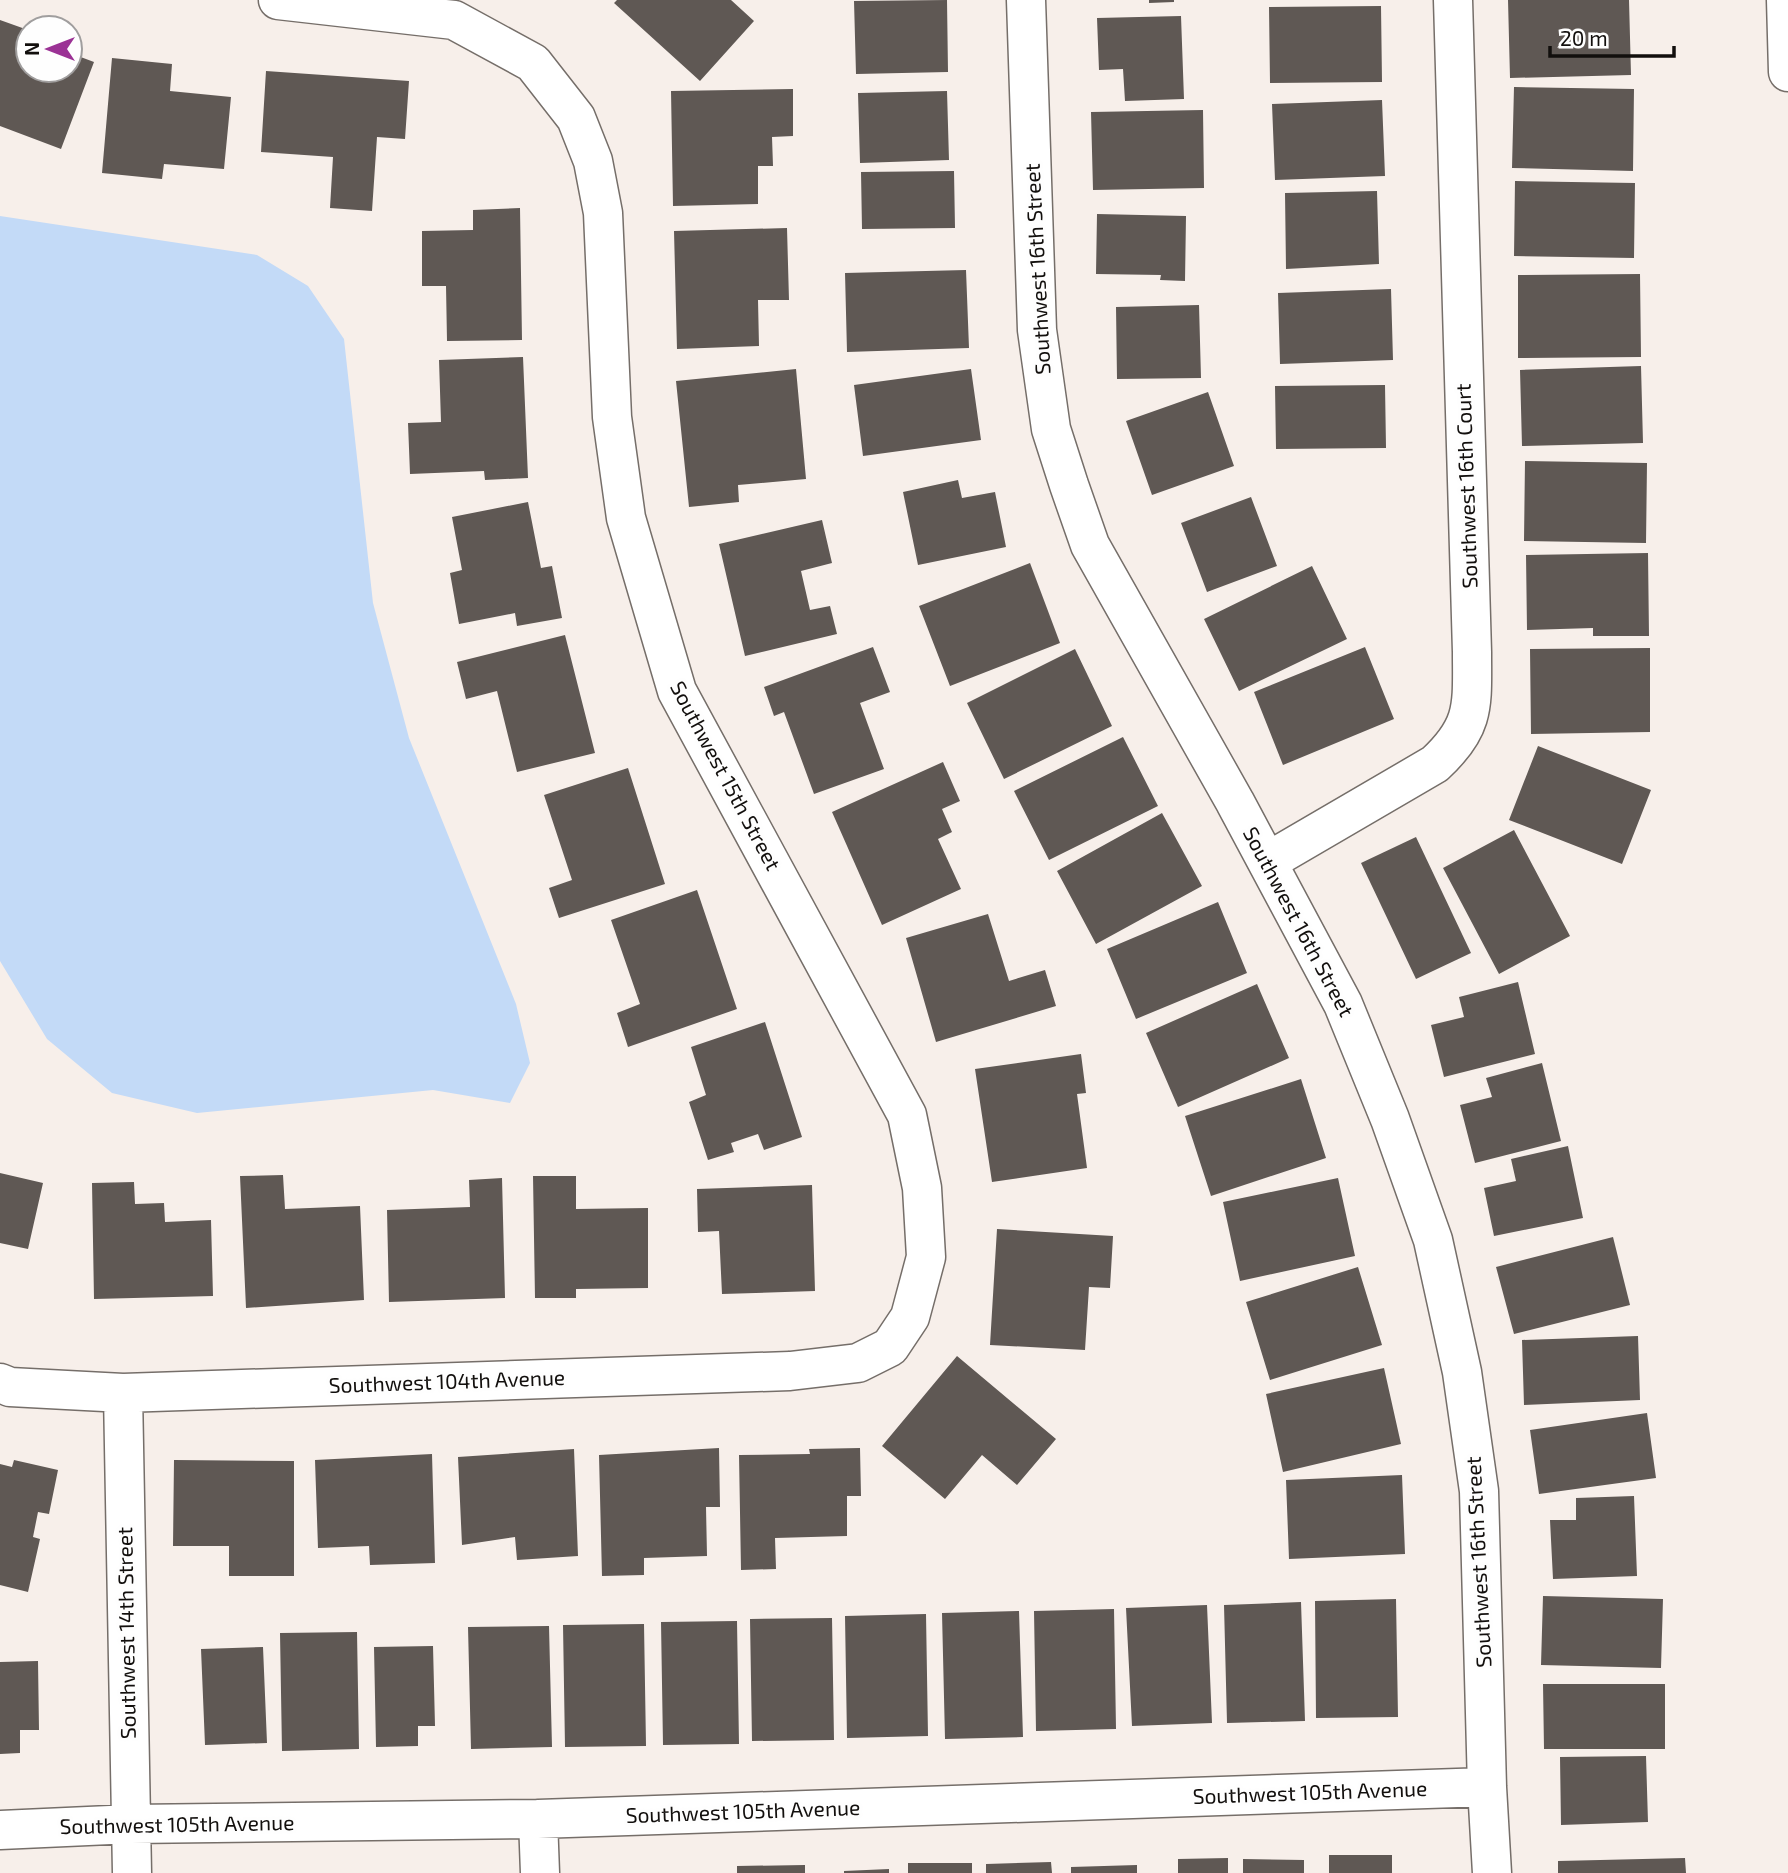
<svg xmlns="http://www.w3.org/2000/svg" width="1788" height="1873" viewBox="0 0 1788 1873" font-family="'Exo 2',sans-serif">
  <rect width="100%" height="100%" fill="#f7efea"/>
  <path fill="#c3daf7" d="M0 216 257 255 308 286 344 339 373 603 409 738 516 1004 530 1063 510 1103 433 1090 197 1113 112 1093 47 1039 0 961Z"/>
  <path fill="#5f5854" d="M617 0H731L754 21 700 81 614 3Z
    M947 0 948 72 856 74 854 1Z
    M1149 0H1174V2L1149 3Z
    M1508 0H1629L1631 75 1510 78Z
    M1381 6 1382 82 1270 83 1269 7Z
    M1181 16 1184 99 1125 101 1123 69 1099 70 1097 18Z
    M0 20 28 30 25 36 28 37V70H70V53L94 62 61 149 0 126Z
    M112 58 172 64 170 91 231 97 224 169 164 164 162 179 102 173Z
    M266 71 409 81 405 139 377 137 372 211 330 208 333 157 261 152Z
    M1514 87 1634 89 1633 171 1512 168Z
    M793 89V136L772 137 773 166H758V204L673 206 671 91Z
    M947 91 949 160 860 163 858 93Z
    M1382 100 1385 176 1275 180 1272 104Z
    M1203 110 1204 188 1093 190 1091 112Z
    M954 171 955 228 862 229 861 172Z
    M1515 181 1635 183 1634 258 1514 256Z
    M1377 191 1379 264 1286 269 1285 193Z
    M520 208 522 340 447 341 446 286H422V231L473 230V210Z
    M1097 214 1186 216 1185 281 1160 280 1161 275 1096 274Z
    M787 228 789 300H758L759 346 677 349 674 231Z
    M966 270 969 348 847 352 845 273Z
    M1640 274 1641 357 1518 358V275Z
    M1391 289 1393 360 1280 364 1278 293Z
    M1199 305 1201 378 1117 379 1116 307Z
    M523 357 528 478 485 480 484 471 410 474 408 423 441 422 439 360Z
    M1641 366 1643 443 1522 446 1520 370Z
    M796 369 806 479 738 485 739 502 689 507 676 381Z
    M971 369 981 440 863 456 854 385Z
    M1385 385 1386 448 1276 449 1275 386Z
    M1208 392 1234 466 1152 495 1126 421Z
    M1525 461 1647 463 1646 543 1524 541Z
    M958 480 962 498 995 492 1006 547 918 565 903 492Z
    M1251 497 1277 566 1207 592 1181 523Z
    M528 502 541 568 552 566 562 618 517 626 515 613 459 624 450 573 462 570 452 517Z
    M822 520 832 563 801 571 810 610 830 606 837 634 745 656 719 544Z
    M1648 553 1649 636H1593V628L1527 630 1526 555Z
    M1030 563 1060 643 950 686 919 606Z
    M1312 566 1347 639 1239 691 1204 619Z
    M565 635 595 753 517 772 497 691 466 699 457 662Z
    M873 647 890 692 860 703 884 769 814 794 784 712 774 716 764 687Z
    M1365 647 1394 719 1283 765 1254 692Z
    M1650 648V732L1531 734 1530 649Z
    M1075 649 1112 726 1004 779 967 703Z
    M1123 737 1158 806 1049 860 1014 791Z
    M1538 746 1651 790 1622 864 1509 820Z
    M943 762 960 801 942 809 952 832 938 839 961 889 882 925 832 812Z
    M628 768 665 884 559 918 549 888 572 880 544 795Z
    M1162 813 1202 886 1096 944 1057 871Z
    M1514 830 1570 936 1499 974 1443 868Z
    M1416 837 1471 953 1416 979 1361 863Z
    M697 890 737 1009 628 1047 617 1013 640 1004 611 920Z
    M1218 902 1247 973 1136 1019 1107 949Z
    M988 914 1009 981 1045 970 1056 1006 936 1042 906 938Z
    M1518 982 1535 1054 1444 1077 1431 1025 1464 1017 1459 997Z
    M1257 984 1289 1058 1178 1107 1146 1033Z
    M765 1022 802 1137 764 1150 758 1134 731 1143 734 1152 708 1160 689 1102 706 1095 691 1047Z
    M1081 1054 1086 1093 1077 1094 1087 1168 992 1182 975 1069Z
    M1542 1063 1561 1141 1475 1163 1460 1105 1492 1097 1486 1078Z
    M1301 1079 1326 1158 1211 1196 1185 1116Z
    M1568 1146 1583 1218 1494 1236 1484 1188 1516 1181 1511 1159Z
    M0 1173 43 1183 28 1249 0 1243Z
    M283 1175 285 1209 360 1206 364 1300 246 1308 240 1176Z
    M533 1176H576V1209L648 1208V1288L576 1289V1298H535Z
    M502 1178 505 1298 389 1302 387 1210 470 1207 469 1180Z
    M1338 1178 1355 1256 1240 1281 1223 1202Z
    M134 1182 135 1204 164 1203 165 1222 211 1220 213 1296 94 1299 92 1183Z
    M812 1185 815 1291 722 1294 719 1231 698 1232 697 1189Z
    M997 1229 1113 1236 1110 1288 1089 1287 1085 1350 990 1345Z
    M1613 1237 1630 1305 1514 1334 1496 1267Z
    M1358 1267 1382 1345 1270 1380 1246 1302Z
    M1638 1336 1640 1400 1524 1405 1522 1340Z
    M957 1356 1056 1439 1017 1485 982 1455 945 1499 882 1446Z
    M1384 1368 1401 1444 1283 1472 1266 1394Z
    M1647 1413 1656 1478 1539 1494 1530 1430Z
    M719 1448 720 1507H706L707 1556 644 1558V1575L602 1576 599 1455Z
    M860 1448 861 1496H847V1536L775 1538 776 1569 741 1570 739 1455 810 1454 809 1449Z
    M574 1449 578 1556 517 1560 515 1537 462 1545 458 1457Z
    M432 1454 435 1563 370 1565 369 1546 318 1548 315 1460Z
    M14 1460 58 1470 49 1514 38 1512 33 1537 40 1539 28 1592 0 1585V1464L12 1467Z
    M174 1460 294 1461V1576H229V1546H173Z
    M1402 1475 1405 1554 1289 1559 1286 1480Z
    M1634 1496 1637 1576 1553 1579 1550 1520H1576V1498Z
    M1543 1596 1663 1599 1661 1668 1541 1665Z
    M1396 1599 1398 1717 1316 1718 1315 1601Z
    M1301 1602 1305 1721 1227 1723 1224 1605Z
    M1207 1605 1212 1723 1132 1726 1126 1608Z
    M1114 1609 1116 1729 1036 1731 1034 1611Z
    M1019 1611 1023 1737 945 1739 942 1613Z
    M926 1614 928 1736 847 1738 845 1616Z
    M832 1618 834 1740 752 1741 750 1619Z
    M737 1621 739 1744 663 1745 661 1622Z
    M644 1624 646 1746 565 1747 563 1625Z
    M549 1626 552 1747 471 1749 468 1627Z
    M357 1632 359 1749 282 1751 280 1633Z
    M433 1646 435 1726H418V1746L376 1747 374 1647Z
    M263 1647 267 1743 205 1745 201 1649Z
    M38 1661 39 1730H20V1753L0 1754V1662Z
    M1543 1684H1665V1749H1544Z
    M1646 1756 1648 1822 1561 1825 1560 1757Z
    M1329 1855H1392V1873H1329Z
    M1228 1858V1873H1178V1859Z
    M1685 1858 1686 1873H1558V1861Z
    M1243 1859 1304 1860V1873H1243Z
    M1051 1862 1052 1873H986V1864Z
    M908 1863H972V1873H908Z
    M805 1865V1873H737V1866Z
    M1137 1865V1873H1071V1867Z
    M889 1869V1873H844V1871Z"/>
  <g fill="none" stroke-linecap="round" stroke-linejoin="round">
    <defs>
      <path id="street" d="M1026 0 1037 330 1051 429 1069 485 1090 545 1235 802 1343 1004 1390 1119 1433 1240 1462 1372 1479 1491 1487 1787 1492 1873
        M1267 862 1435 764C1476 726 1472 705 1472 652L1453 0
        M0 1383 10 1387 123 1393 790 1371 858 1363 890 1347 910 1317 926 1257 922 1188 907 1115 677 691 626 518 612 417 603 213 593 161 576 118 533 63 454 20 278 0
        M123 1393 132 1873
        M538 1819 540 1873
        M0 1830 132 1824 538 1819 1487 1787"/>
      <path id="secondary" d="M1786 0 1788 72"/>
    </defs>
    <use href="#street" stroke="#756e69" stroke-width="41"/>
    <use href="#secondary" stroke="#756e69" stroke-width="41"/>
    <use href="#street" stroke="#fff" stroke-width="38"/>
    <use href="#secondary" stroke="#fff" stroke-width="38"/>
  </g>
  <g text-anchor="middle" stroke-width="7" stroke-linejoin="round" paint-order="stroke">
    <g font-size="21" fill="#120f0d" stroke="#fefefe">
      <text transform="translate(1038 269) rotate(-93)" y="7">Southwest 16th Street</text>
      <text transform="translate(1467 486) rotate(-92)" y="7">Southwest 16th Court</text>
      <text transform="translate(725 776) rotate(62)" y="7">Southwest 15th Street</text>
      <text transform="translate(1298 922) rotate(62)" y="7">Southwest 16th Street</text>
      <text transform="translate(447 1382) rotate(-2)" y="7">Southwest 104th Avenue</text>
      <text transform="translate(1479 1562) rotate(-93)" y="7">Southwest 16th Street</text>
      <text transform="translate(127 1633) rotate(-91)" y="7">Southwest 14th Street</text>
      <text transform="translate(1310 1793) rotate(-2)" y="7">Southwest 105th Avenue</text>
      <text transform="translate(743 1812) rotate(-2)" y="7">Southwest 105th Avenue</text>
      <text transform="translate(177 1825) rotate(-1)" y="7">Southwest 105th Avenue</text>
    </g>
  </g>
  <g transform="translate(49 49) rotate(270)"><circle r="33" fill="#fefefe" stroke="#a09e9e" stroke-width="2"/>
  <path d="M0-5L12 26L0 18L-12 26Z" fill="#9b3295"/>
  <text y="-10" font-size="19" font-weight="bold" text-anchor="middle" fill="#120f0d">N</text>
  </g>
  <path d="M1550 46v10h124v-10" fill="none" stroke="#120f0d" stroke-width="3.5"/>
  <text x="1560" y="46" font-size="21" fill="#120f0d" stroke="#fefefe" stroke-width="5" paint-order="stroke">20 m</text>
</svg>
